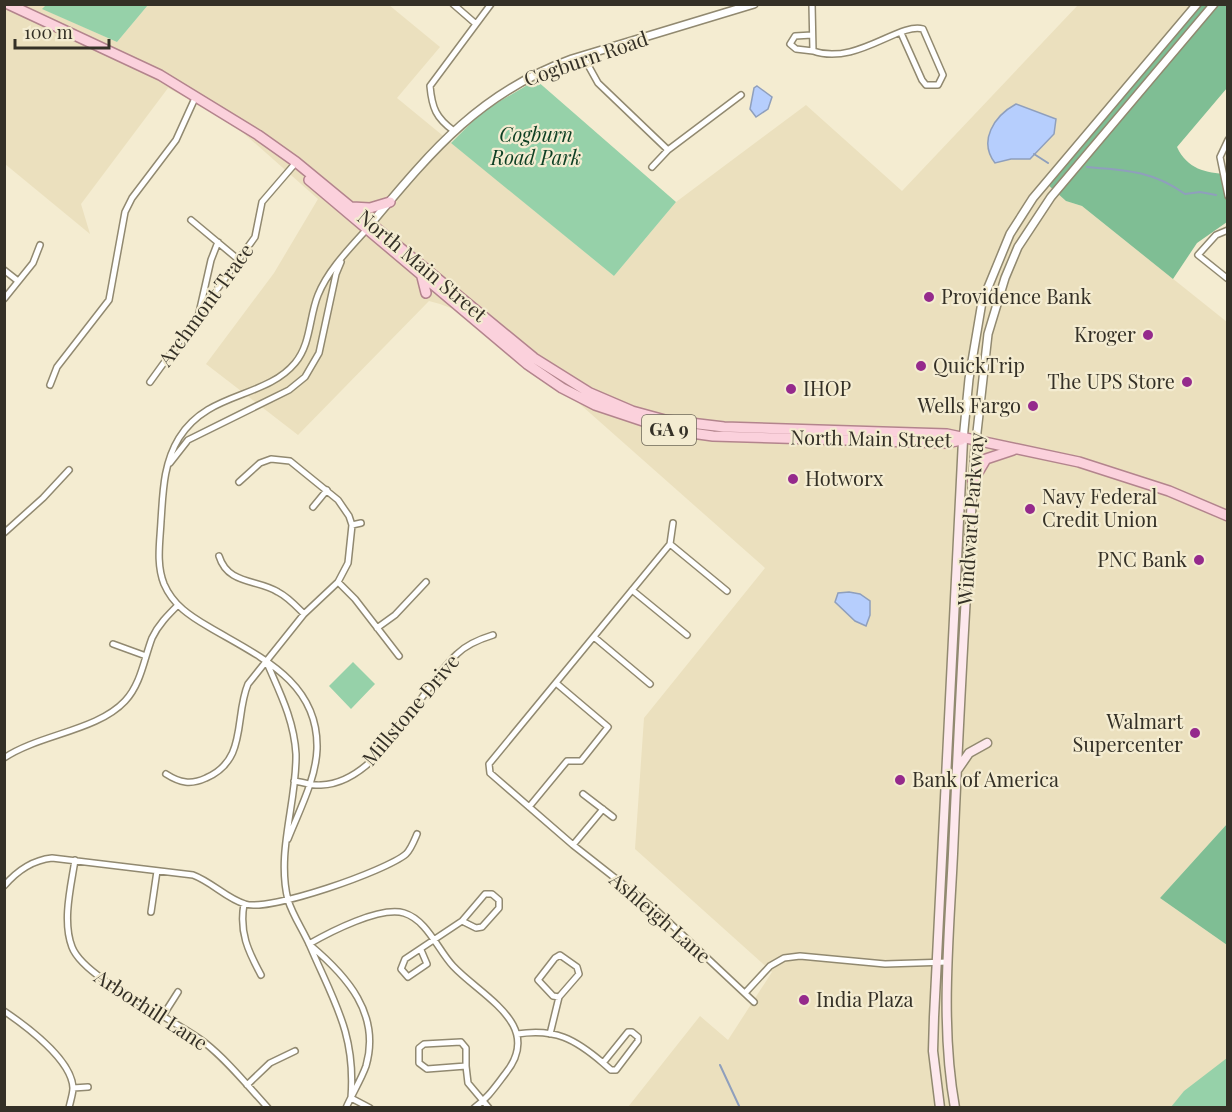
<svg xmlns="http://www.w3.org/2000/svg" width="1232" height="1112" viewBox="0 0 1232 1112" font-family="'Playfair Display',serif">
  <rect width="100%" height="100%" fill="#f4ecd1"/>
  <path fill="#ebe0be" d="M4 5H46L43 9 117 42 148 5H389L440 47 397 98 614 276 676 202 806 105 902 191 1078 5H1202L1047 184 1066 201 1082 206 1227 322V824L1160 898 1227 945V1107H628L700 1016 728 1040 772 972 635 849 644 718 765 568 538 367 475 317 440 304 429 301 298 435 206 364 274 273 318 199 231 122 168 88 81 204 90 234 5 164Z"/>
  <path fill="#96d1a9" d="M46 5V4L148 5 117 42 42 9Z
    M536 80 676 202 614 276 451 143 483 111Z
    M353 662 375 684 351 709 329 686Z
    M1227 1058V1107H1171L1184 1091Z"/>
  <path fill="#7fbe94" d="M1202 5H1227V88L1177 147C1187 169 1206 173 1227 174V222L1197 243 1173 279 1082 206 1066 201 1047 184Z
    M1227 824V945L1160 898Z"/>
  <path fill="#b6cefd" stroke="#8f9fbc" stroke-width="1.5" d="M757 86 772 97 768 109 756 117 750 109 754 88Z
    M1016 104 1056 119 1054 134 1030 159H1011L995 163C978 141 994 116 1016 104Z
    M849 592 860 594 870 601V615L866 626 855 621 835 602 838 593Z"/>
  <g fill="none" stroke-linecap="round" stroke-linejoin="round">
    <path stroke="#8f9fbc" stroke-width="2" d="M1034 154 1048 163
      M1087 167C1126 170 1153 171 1185 194L1200 192 1216 195
      M720 1065 740 1108"/>
    <defs>
      <path id="minor" d="M453 4 476 24
        M812 4 813 51C856 66 899 22 923 29L943 75 938 85H926L922 80 901 33
        M812 35 795 36 790 44 796 49 813 51
        M583 56 598 83 668 150 741 95
        M454 131C436 118 432 108 430 86L491 4
        M1228 140 1220 157 1228 196
        M652 167 668 150
        M191 220 239 260
        M1228 230 1216 235 1198 255 1228 279
        M4 270 18 281
        M4 299 33 263 40 245
        M199 313 211 260 218 242
        M150 382 255 237 262 202 293 166
        M50 385 57 367 109 300 125 212 132 198 176 140 196 96
        M170 463 188 440 289 390 305 377 319 353 336 274 341 262
        M313 507 327 490
        M673 523 670 544 489 764 490 773 573 845 657 911 754 1002
        M352 525 361 523
        M4 533 43 498 69 470
        M670 544 727 591
        M219 556C228 585 257 579 278 592 288 597 296 606 304 614
        M338 582 355 599 399 656
        M632 590 687 635
        M377 628 395 615 426 582
        M594 637 650 684
        M113 644 146 656
        M267 663C280 693 294 720 296 754 297 802 276 852 288 900 293 916 303 930 310 946 334 1002 356 1034 351 1098
        M4 758C40 734 97 731 125 701 141 684 144 659 152 638 158 625 168 615 178 605
        M166 774C180 783 191 785 206 778 248 760 234 717 248 684L304 614 338 582 348 563 352 525 349 516 338 500 290 461 271 459 260 463 239 482
        M294 781C303 782 313 786 321 785 381 783 418 690 457 654 467 644 480 639 493 635
        M583 794 613 817
        M529 807 567 761H581L608 727 556 683
        M288 839C299 811 316 779 317 749 319 681 258 656 209 627 190 616 173 605 164 584 156 564 160 542 161 521 163 493 163 464 179 438 208 391 265 399 295 363 311 344 309 317 318 295 328 270 349 249 367 229
        M573 845 603 809
        M75 860C71 886 62 921 72 947 84 979 173 1018 204 1042 228 1061 247 1085 268 1108
        M4 886C16 872 33 860 52 858L193 875C212 882 227 899 245 904 269 912 386 871 406 854 411 849 414 841 417 834
        M485 894H492L499 900V908L482 927 476 928 462 921Z
        M244 904C239 932 248 951 261 975
        M151 912 157 871
        M309 944C330 932 380 906 404 913 427 920 438 950 453 966 482 997 545 1025 505 1074 495 1087 487 1099 474 1108
        M310 945C347 976 381 1014 366 1066 361 1080 352 1094 346 1108
        M421 950 427 964 408 977 401 969 405 959 462 921
        M560 955 577 967 579 974 559 997 553 996 538 980 555 958Z
        M745 993 770 966 784 958 800 956 885 964 948 962
        M4 1011C26 1026 72 1060 73 1088 73 1094 70 1102 69 1108
        M164 1014 178 992
        M628 1032H632L638 1037V1041L616 1070H611L603 1063Z
        M517 1034C555 1028 575 1039 603 1063
        M550 1034 559 997
        M461 1042 466 1048V1066L427 1069 419 1063V1048L424 1044Z
        M466 1066 468 1083 489 1108
        M247 1085 270 1063 295 1051
        M73 1088 88 1087
        M351 1098 370 1108"/>
      <path id="tertiary" d="M368 227C430 153 478 93 572 59L754 4
        M963 440 969 379 982 302 1010 234 1033 198 1197 4
        M976 441 988 334 1005 278 1018 247 1051 197 1214 4"/>
      <path id="secondary" d="M958 769 969 753 987 743
        M940 1108 933 1051 934 1017 963 440
        M955 1108C940 1025 949 937 953 854 959 716 966 579 976 441"/>
      <path id="primary" d="M8 4 160 75 258 135 296 162 534 358 590 393 632 411 665 420 724 427 947 434 1079 462 1169 491 1228 516
        M309 180 527 364 562 388 595 405 670 430 713 436 947 443 961 440
        M352 207 370 208 390 202
        M422 277 426 293
        M973 481 986 459 1013 450"/>
    </defs>
    <use href="#minor" stroke="#918970" stroke-width="8"/>
    <use href="#tertiary" stroke="#918970" stroke-width="10"/>
    <use href="#secondary" stroke="#918970" stroke-width="11"/>
    <use href="#primary" stroke="#b3848d" stroke-width="12"/>
    <use href="#minor" stroke="#fff" stroke-width="5"/>
    <use href="#tertiary" stroke="#fff" stroke-width="7"/>
    <use href="#secondary" stroke="#fde8ed" stroke-width="8"/>
    <use href="#primary" stroke="#fbd1dc" stroke-width="9"/>
  </g>
  <g fill="#952a8c" stroke="#f4ecd1" stroke-width="2">
    <circle cx="929" cy="297" r="6"/>
    <circle cx="1148" cy="335" r="6"/>
    <circle cx="921" cy="366" r="6"/>
    <circle cx="1187" cy="382" r="6"/>
    <circle cx="791" cy="389" r="6"/>
    <circle cx="1033" cy="406" r="6"/>
    <circle cx="793" cy="479" r="6"/>
    <circle cx="1030" cy="509" r="6"/>
    <circle cx="1199" cy="560" r="6"/>
    <circle cx="1195" cy="733" r="6"/>
    <circle cx="900" cy="780" r="6"/>
    <circle cx="804" cy="1000" r="6"/>
  </g>
  <g text-anchor="middle" stroke-width="4.5" stroke-linejoin="round" paint-order="stroke">
    <rect fill="#f4ecd1" stroke="#6e6859" stroke-width="1.5" x="642" y="415" width="54" height="30" rx="4.5"/>
    <g font-size="18" font-weight="bold" fill="#343026">
      <text x="669" y="436">GA 9</text>
    </g>
    <g font-size="20" fill="#343026" stroke="#f4ecd1">
      <text transform="translate(586 59) rotate(-19)" y="7">Cogburn Road</text>
      <text transform="translate(422 266) rotate(40)" y="7">North Main Street</text>
      <text transform="translate(206 305) rotate(-54)" y="7">Archmont Trace</text>
      <text transform="translate(871 439) rotate(1)" y="7">North Main Street</text>
      <text transform="translate(971 519) rotate(-86)" y="7">Windward Parkway</text>
      <text transform="translate(411 710) rotate(-50)" y="7">Millstone Drive</text>
      <text transform="translate(660 918) rotate(41)" y="7">Ashleigh Lane</text>
      <text transform="translate(151 1010) rotate(33)" y="7">Arborhill Lane</text>
    </g>
    <g font-size="20" font-style="italic" fill="#0d3f23" stroke="#f4ecd1">
      <text x="536" y="142">Cogburn<tspan x="536" dy="23">Road Park</tspan></text>
    </g>
    <g font-size="20" fill="#343026" stroke="#f4ecd1" text-anchor="start">
      <text x="941" y="304">Providence Bank</text>
      <text x="1136" y="342" text-anchor="end">Kroger</text>
      <text x="933" y="373">QuickTrip</text>
      <text x="1175" y="389" text-anchor="end">The UPS Store</text>
      <text x="803" y="396">IHOP</text>
      <text x="1021" y="413" text-anchor="end">Wells Fargo</text>
      <text x="805" y="486">Hotworx</text>
      <text x="1042" y="504">Navy Federal<tspan x="1042" dy="23">Credit Union</tspan></text>
      <text x="1187" y="567" text-anchor="end">PNC Bank</text>
      <text x="1183" y="729" text-anchor="end">Walmart<tspan x="1183" dy="23">Supercenter</tspan></text>
      <text x="912" y="787">Bank of America</text>
      <text x="816" y="1007">India Plaza</text>
    </g>
  </g>
  <rect width="1232" height="1112" fill="none" stroke="#343026" stroke-width="12"/>
  <path d="M15 39v9h94v-9" fill="none" stroke="#343026" stroke-width="3"/>
  <text x="24" y="39" font-size="18" fill="#343026" stroke="#f4ecd1" stroke-width="4.5" paint-order="stroke">100 m</text>
</svg>
